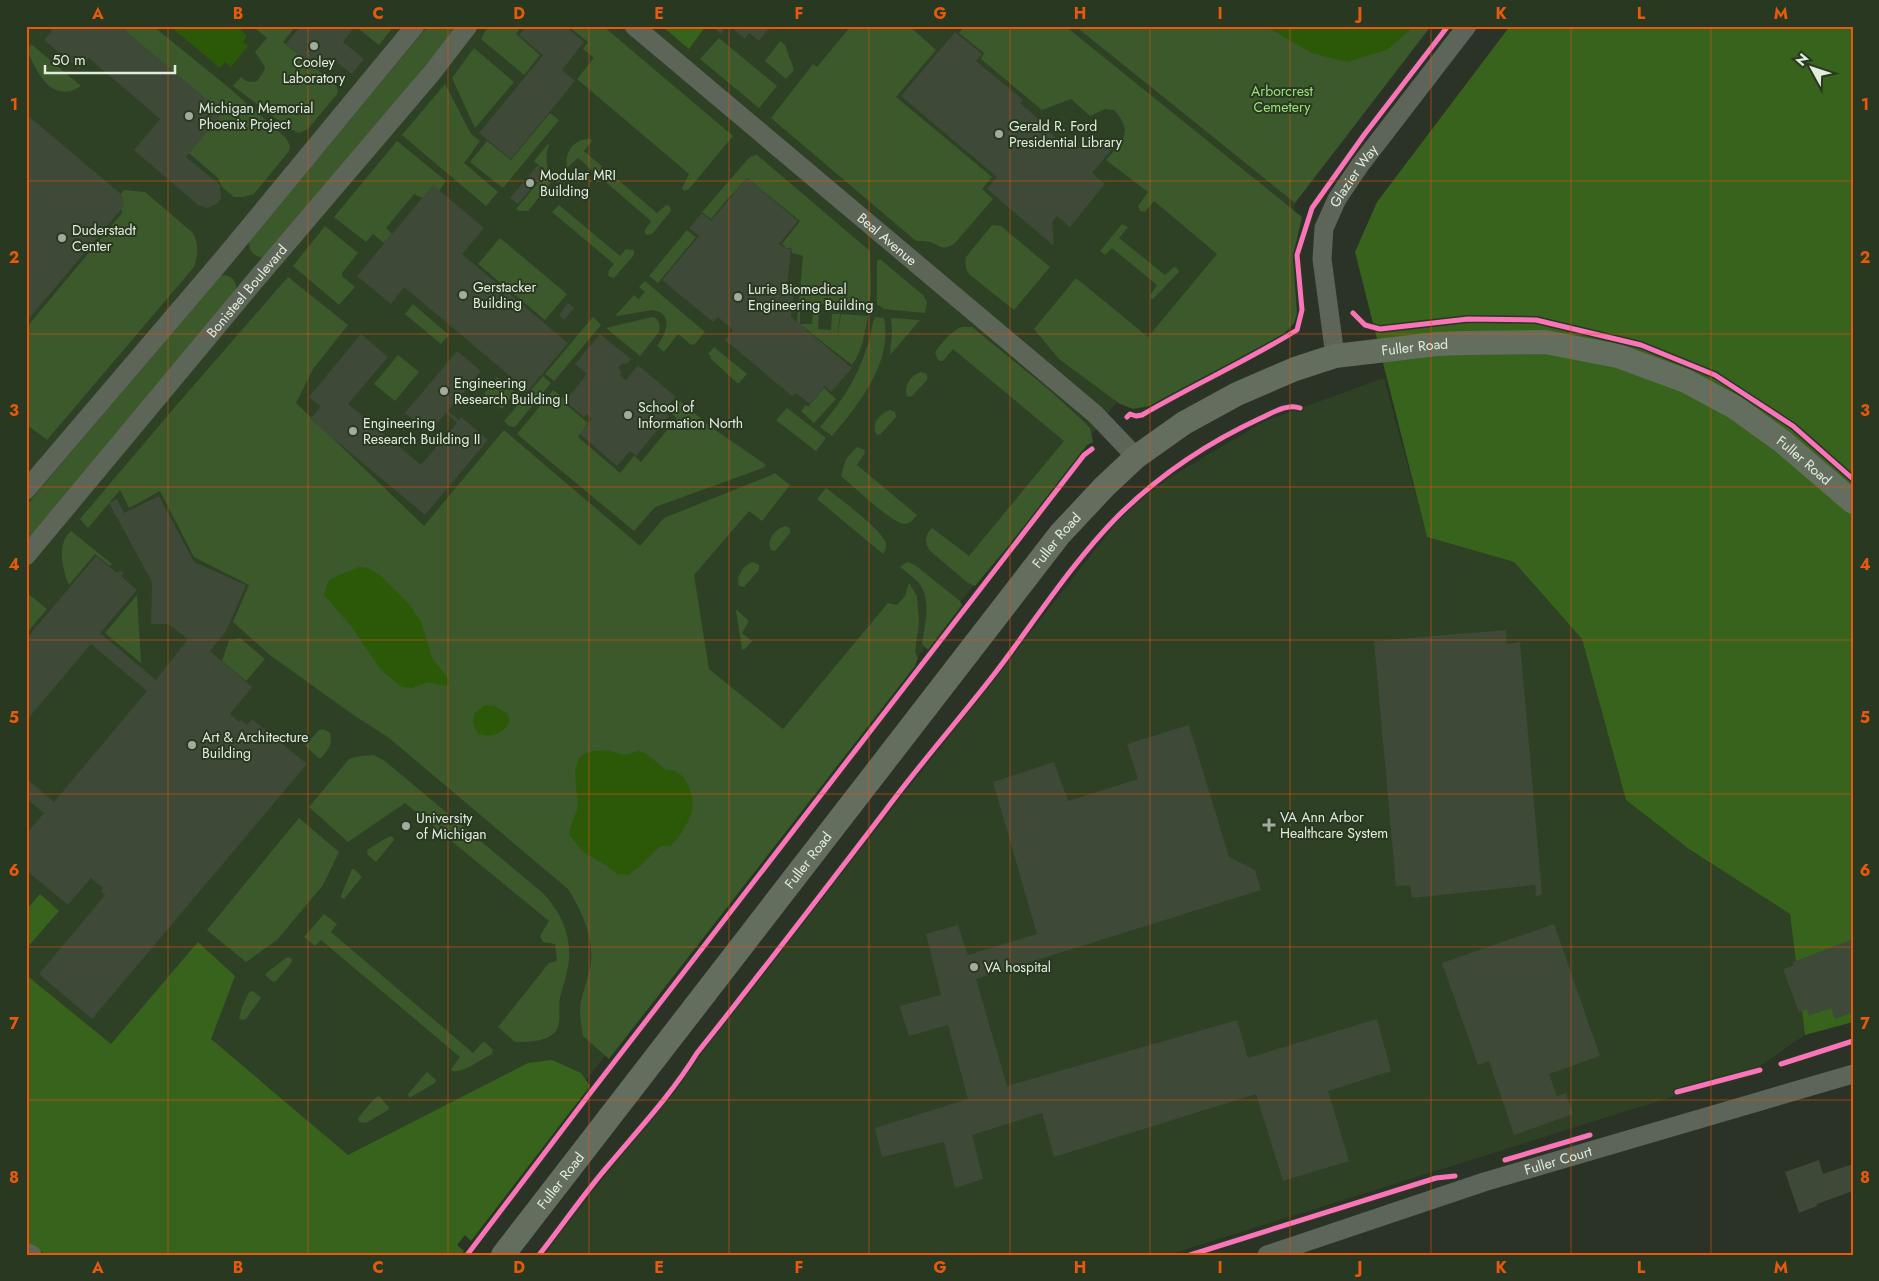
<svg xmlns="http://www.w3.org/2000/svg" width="1879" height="1281" viewBox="0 0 1879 1281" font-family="Jost,sans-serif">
  <rect width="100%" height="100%" fill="#2a3326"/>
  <path fill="#2e4125" d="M26 26H1075L1295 203 1289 234 1121 397 449 1255H26Z
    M1384 378 1427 537 1514 562 1582 639 1626 800 1689 849 1790 914 1805 1035 1751 1072 1168 1255H543L1112 528 1137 502 1167 479 1265 421Z"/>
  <path fill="#3b592b" d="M120 26H153L228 87 286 138 290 146 289 151 254 194 243 197H234L222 187 218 178 189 153Z
    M252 26H296L283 42 335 84 338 90 337 94 308 129 299 133 290 129 233 86 241 77C246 82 250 83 257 81L263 73 265 67 255 52 267 38Z
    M355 26H394L379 45Z
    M428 26H457L410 85 263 258C253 255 249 252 249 241Z
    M488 26H522L516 34 540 55 524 75 481 39Z
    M568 26H603L733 136 689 189 684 191 682 188 689 174 577 79 594 58 583 49 588 42Z
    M851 26H909L936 50 896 97 992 177 982 189 993 199 954 244C942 251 941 246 930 242 926 241 921 241 916 241L771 118 813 64 817 67Z
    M965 26H1065L1302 217 1293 256 1297 314 1294 323 1284 334 1150 406 1133 409 1120 404 1059 359 1034 329 1076 278 1148 337 1217 254 1154 201 1145 212 1140 211 1138 206 1148 192 1106 160C1123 141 1134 132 1114 110L1105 109 1090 116 1071 99 1042 110 981 59 984 53 959 33Z
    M1075 26H1431L1295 203Z
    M719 38 777 86 759 108 700 59Z
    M780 41 785 45 794 70 786 79 765 61Z
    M31 44 81 86C54 104 38 76 29 54L28 50Z
    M474 48 514 82 475 128 452 78Z
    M445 84 471 134 480 141 464 163 498 192 486 206 402 135Z
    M550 113 559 120 503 188 470 162 487 141 511 160Z
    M591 139 592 141 584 151 657 213 666 205 670 206 671 211 652 234 646 235C642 230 649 225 651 221L578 158 567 168C564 152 574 138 591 139Z
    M397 141 446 181 439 191 422 198 414 194 386 228 392 234 384 243 373 234 366 242 334 217Z
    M548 144 549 145C544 158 547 169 552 181L528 211H519L516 209 547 172 534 161Z
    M757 155 870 251 871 292 869 308 799 302 803 256 792 253 791 248H786L782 244 800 221 747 178 731 196H730L711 219 702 212 748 159 752 156Z
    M124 190 145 192 193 233C199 245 198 254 194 267L47 440 26 424V328L122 213 119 196Z
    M559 205 620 256 626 249 634 250V255L614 278 608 276 609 270 614 264 552 212Z
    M1122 224 1128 227 1119 238 1165 275 1174 267 1177 268 1179 272 1175 276 1153 299H1151L1150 295 1157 285 1112 248 1105 255 1100 251Z
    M992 225 1001 226 1050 267 1014 310 970 275C965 269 965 264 966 257Z
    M325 226 358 253 342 273V276L355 287 339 305 293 266Z
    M687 230 696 237 658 283 649 276Z
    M500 238 567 294 545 320 478 264Z
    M880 259 923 295 927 302 925 313 883 309 882 307 877 305V261Z
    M223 275C235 276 238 284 235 294L26 543V506L212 284 219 277Z
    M288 277 348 325 313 369 296 403 424 526 504 430 640 546 664 518 769 476 775 473 790 485 762 521 749 511 694 575 709 669 783 729 888 603 897 605 905 596 909 583 917 596 919 622 915 652 918 658 915 666 609 1059 583 1036C581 1024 579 1012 581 1001 584 988 589 976 591 962 593 936 582 911 568 889L389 738 352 714 270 655 233 622 249 585 194 557 160 491 129 508 120 490 88 528 80 519 181 400Z
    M645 281 705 332 694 345 690 344 678 334 664 352 657 346C666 334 675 313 652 310L617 316 616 315 634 295 639 299 645 292 639 287Z
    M413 304 449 335 441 344 405 314Z
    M798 310H800V324H812L813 312H819L818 329 831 330 832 314H840L837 341 841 314 868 316C865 332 862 352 852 365L797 322Z
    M593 317 601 325 554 381 545 374Z
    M652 317C659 318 661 325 659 332L640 356 606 328Z
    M875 317 884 318C893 362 859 404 832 436L820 427C843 400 856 380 867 347 871 337 871 326 875 317Z
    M891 318 920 320 890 355 892 331Z
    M962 327H972L1047 388 1081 419 1090 428 1093 442 1087 445 1024 527 975 586 968 583 929 550C924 541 925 536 932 528L969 556 1064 441 953 349 943 361H940L937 358 935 352C943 342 950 332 962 327Z
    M714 347 747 374 739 383H737L710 358 711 356 708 354Z
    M398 355 419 372 395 401 374 384Z
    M921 372 927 374V380L911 397 907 396C903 386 911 375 921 372Z
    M543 376 551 383 515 427 509 426 504 421Z
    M497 377 515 392 502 409 484 394Z
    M824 388 836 399 814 423 801 411 806 405 808 407Z
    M553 390 565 399 564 403 588 423 578 437 620 473 634 456 641 462 677 418 671 413 680 401 711 427 766 465 763 468 655 507 634 531 517 434Z
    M787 408 826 438 816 451 777 421V419Z
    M890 410 895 412 896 417 880 435 876 434C871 424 880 413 890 410Z
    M857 447 864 450 865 453 857 465 917 515C913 520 910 524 904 524 893 524 852 485 841 476L846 459Z
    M826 488C839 498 882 530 886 543 887 547 885 551 883 554L817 499Z
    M785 526 790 528V533L775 551 771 550C766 540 775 529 785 526Z
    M71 531 112 564 110 566 95 554 69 585C62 568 56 545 71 531Z
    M753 562 759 565V570L744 587 739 586C735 576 744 565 753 562Z
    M907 562 915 565 960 601 962 605 928 650 922 644C925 625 932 598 918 582 913 577 906 572 900 567Z
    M26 592 47 609 26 634Z
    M137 595 141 663 105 633Z
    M737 610 749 621 742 633 752 641 744 650 742 649 736 611Z
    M240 638 265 659 246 681 222 661 229 640Z
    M323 729 330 733C333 745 328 750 320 759L305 746 319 730Z
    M374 755 385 761 544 894C564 916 574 942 567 972 565 981 562 989 560 998 558 1008 562 1025 555 1032 546 1042 527 1042 515 1042L498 1027 549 963 557 961 555 944 543 942 540 936 549 921 405 803 348 842 309 807 349 759 360 756Z
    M299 818 339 852 323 885 277 940 246 962 207 930Z
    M390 836 393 837 394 840 376 862 368 855 367 850Z
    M352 869H354L362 877 344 899 341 897 342 893Z
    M324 914 337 924 331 932 473 1053 482 1043 485 1042 493 1050 492 1054C481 1059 464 1073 452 1071L451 1069 460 1057 321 940 315 946 304 937Z
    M289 957 292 959V962L276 981 273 982 266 976 265 974 286 958Z
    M253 991 261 998 246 1019 242 1020 239 1018 242 1007 249 992Z
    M427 1072 436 1080 435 1083 411 1097H409L408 1094Z
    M379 1096 389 1107 388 1110 366 1123 359 1122 358 1118 374 1099Z"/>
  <path fill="#38631c" d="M662 26H705V27L689 49Z
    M1510 26H1853V1022L1805 1035 1790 914 1689 849 1626 800 1582 639 1514 562 1427 537 1355 252 1377 202Z
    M40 894 59 911 26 949V905L29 907Z
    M198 942 235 976 211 1039 348 1155 528 1063 552 1060 581 1073 590 1086 471 1241 465 1235 457 1245 464 1251 461 1255H48L26 1244V975L111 1044Z"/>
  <path fill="#2c5907" d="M170 26H236L247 36 243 42 248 46 231 67 225 62 220 68Z
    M1265 26H1414L1387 50 1347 62 1312 53Z
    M359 567 368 568 380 575 410 605 421 622 432 658 448 678 449 683 445 686 428 682 412 688 402 687 380 669 351 626 324 595 328 582 332 578Z
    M485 705 495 706 508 714 510 719C506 734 491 738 478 734L473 724 474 714Z
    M605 750 625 755 638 751 645 753 666 770C685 767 697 797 691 814 687 825 679 838 670 846H660L639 867 628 875 617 874 607 866 582 851 570 835C569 824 577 815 578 805 578 788 567 759 589 752 594 750 600 751 605 750Z"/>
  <path fill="#3e4938" d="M47 26H120L223 113 186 157 220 185 221 198 218 203 208 208 198 205 134 150 160 119 89 58 79 69 44 40 52 31Z
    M301 26H355L343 42 364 59 352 74 330 57 319 71 286 44Z
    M527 26H565L584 42 562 70 575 81 511 159 479 133 543 55 519 35Z
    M711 26H727L721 34Z
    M730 26H771L759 41 749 33 745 39Z
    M955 32 982 54 976 61 1023 100 1020 103 1043 123 1041 125 1069 149 1118 142 1092 173 1105 184 1070 227 1057 216 1052 222 1054 246 987 189 997 177 901 96Z
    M26 114 122 195 124 206 26 322Z
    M538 165 546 171 518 204 510 198Z
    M747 178 798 221 779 244 785 248 791 249 787 288 794 289 791 317 852 368 831 392 825 386 810 404 796 393 792 396 725 340 733 330 718 317 713 322 662 280 699 236 689 228 702 213 711 221Z
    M433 185 484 228 462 254 568 343 528 391 404 287 391 304 357 276Z
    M568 303 574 308 564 320 559 315Z
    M361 334 388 357 348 404 421 465 457 423 446 413 429 433 405 413 457 351 481 371 448 411 459 420 461 417 488 440 425 515 310 419 321 407 309 397Z
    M600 334 631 359 626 365 623 363 618 368 622 372 620 375 623 378 626 380 638 365 676 397 663 411 669 416 636 456 630 451 617 466 580 434 592 419 587 414 584 417 565 401 587 374 575 364Z
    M159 496 194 562 246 585 226 631 210 651 252 687 230 714 239 722 241 720 247 725 252 719 307 764 92 1019 39 974 105 895 101 891 103 888 91 878 68 905 26 870V834L44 813 26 798V778L54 802 147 691 91 644 26 721V639L96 556 117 573 120 570 124 574 121 576 137 590 100 633 156 680 188 639 168 624H151L152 582 109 503 117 499 124 513Z
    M1506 630 1507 644 1520 642 1542 894 1536 897 1535 885 1412 898 1410 885 1396 886 1374 641Z
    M1189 725 1229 857 1255 870 1261 890 976 979 1007 1086 1237 1020 1248 1058 1377 1019 1391 1071 1328 1091 1349 1161 1283 1181 1256 1094 1054 1157 1042 1113 972 1135 983 1179 955 1188 944 1142 882 1157 875 1128 968 1099 948 1025 909 1036 899 1006 941 995 926 934 958 925 968 955 1037 934 993 782 1054 762 1068 801 1138 779 1127 744Z
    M1554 924 1600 1056 1549 1074 1557 1096 1566 1093 1573 1114 1514 1135 1489 1061 1478 1065 1442 963Z
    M1853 939V1012L1835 1019 1831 1008 1809 1016 1807 1009 1799 1012 1783 969 1794 965 1793 962Z
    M1819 1160 1823 1174 1853 1164V1191L1817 1204V1206L1799 1213 1785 1172Z"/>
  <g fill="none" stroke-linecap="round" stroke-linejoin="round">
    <g stroke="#5d6559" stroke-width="19">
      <path id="s1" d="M634 26 1095 414 1136 457"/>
      <path id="s2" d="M1335 356 1322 259 1324 228 1337 199 1360 165 1467 26"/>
      <path d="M26 490 227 254 415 26"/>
      <path id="s3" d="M26 556 253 283 431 74 468 26"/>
      <path d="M26 1252 32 1255"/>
      <path id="s4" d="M1267 1255 1484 1182 1853 1074"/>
    </g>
    <path stroke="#646e5e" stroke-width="24" id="s5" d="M503 1255 1060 534 1105 486 1136 457 1184 423 1237 394 1295 369 1335 356 1437 344 1464 343 1545 342 1618 356 1686 381 1736 408 1783 442 1853 502"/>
    <defs>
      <path id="cycleway" d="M1353 313 1365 325 1380 329 1468 319 1536 320 1641 345 1715 375 1793 426 1853 479
        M1127 417 1130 414 1136 416 1142 415C1193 385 1247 361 1297 330L1302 310 1297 255 1312 208 1364 135 1448 26
        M1781 1064 1853 1041
        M1677 1092 1760 1070
        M1505 1160 1590 1135
        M467 1255 591 1092 1084 455 1092 449
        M539 1255C562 1226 583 1195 607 1167 638 1130 671 1095 697 1053 761 973 823 892 885 811 919 765 957 722 992 677 1033 624 1070 565 1117 517 1158 476 1209 442 1261 418 1272 413 1288 403 1300 408
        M1190 1255 1436 1178 1455 1176"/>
    </defs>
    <use href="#cycleway" stroke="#293821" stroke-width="8"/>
    <use href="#cycleway" stroke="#fb73b8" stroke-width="5"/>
  </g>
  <path fill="none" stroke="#e8590c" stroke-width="1" stroke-opacity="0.55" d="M168 26V1255M308 26V1255M448 26V1255M589 26V1255M729 26V1255M869 26V1255M1010 26V1255M1150 26V1255M1290 26V1255M1431 26V1255M1571 26V1255M1711 26V1255M26 181H1853M26 334H1853M26 487H1853M26 640H1853M26 794H1853M26 947H1853M26 1100H1853"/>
  <g fill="#a2ac9e" stroke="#293821" stroke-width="2">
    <circle cx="314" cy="46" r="5"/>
    <circle cx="189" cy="116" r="5"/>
    <circle cx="999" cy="134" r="5"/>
    <circle cx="530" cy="183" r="5"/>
    <circle cx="62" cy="238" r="5"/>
    <circle cx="463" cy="295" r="5"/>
    <circle cx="738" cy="297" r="5"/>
    <circle cx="444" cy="391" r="5"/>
    <circle cx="628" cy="415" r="5"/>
    <circle cx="353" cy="431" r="5"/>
    <circle cx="192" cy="745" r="5"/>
    <path d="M1266.5 817.5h5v5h5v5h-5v5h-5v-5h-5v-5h5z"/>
    <circle cx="406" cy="826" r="5"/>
    <circle cx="974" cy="967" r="5"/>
  </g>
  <g text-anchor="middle" stroke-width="4" stroke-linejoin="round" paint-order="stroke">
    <g font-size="14" fill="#e3edde" stroke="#293821" text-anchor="start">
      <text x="314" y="67" text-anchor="middle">Cooley<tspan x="314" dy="16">Laboratory</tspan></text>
      <text x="199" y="113">Michigan Memorial<tspan x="199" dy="16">Phoenix Project</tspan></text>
      <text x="1009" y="131">Gerald R. Ford<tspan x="1009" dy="16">Presidential Library</tspan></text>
      <text x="540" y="180">Modular MRI<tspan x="540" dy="16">Building</tspan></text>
      <text x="72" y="235">Duderstadt<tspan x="72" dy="16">Center</tspan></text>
      <text x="473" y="292">Gerstacker<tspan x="473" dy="16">Building</tspan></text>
      <text x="748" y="294">Lurie Biomedical<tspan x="748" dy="16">Engineering Building</tspan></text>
      <text x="454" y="388">Engineering<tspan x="454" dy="16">Research Building I</tspan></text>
      <text x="638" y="412">School of<tspan x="638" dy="16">Information North</tspan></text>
      <text x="363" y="428">Engineering<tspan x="363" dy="16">Research Building II</tspan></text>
      <text x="202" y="742">Art &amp; Architecture<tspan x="202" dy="16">Building</tspan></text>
      <text x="1280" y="822">VA Ann Arbor<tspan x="1280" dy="16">Healthcare System</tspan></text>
      <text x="416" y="823">University<tspan x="416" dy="16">of Michigan</tspan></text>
      <text x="984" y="972">VA hospital</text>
    </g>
    <g font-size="14" fill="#9ee37a" stroke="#293821">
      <text x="1282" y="96">Arborcrest<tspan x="1282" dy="16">Cemetery</tspan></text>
    </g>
    <g font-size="14" fill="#e3edde" stroke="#293821">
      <text dy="5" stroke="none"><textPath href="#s2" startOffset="189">Glazier Way</textPath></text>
      <text dy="5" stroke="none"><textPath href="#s1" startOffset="331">Beal Avenue</textPath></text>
      <text dy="5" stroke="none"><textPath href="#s3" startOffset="345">Bonisteel Boulevard</textPath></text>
      <text dy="5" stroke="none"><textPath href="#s5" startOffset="1324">Fuller Road</textPath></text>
      <text dy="5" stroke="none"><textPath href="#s5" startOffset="1744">Fuller Road</textPath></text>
      <text dy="5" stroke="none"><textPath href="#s5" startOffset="904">Fuller Road</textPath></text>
      <text dy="5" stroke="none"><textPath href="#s5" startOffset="499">Fuller Road</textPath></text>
      <text dy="5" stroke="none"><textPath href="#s4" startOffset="306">Fuller Court</textPath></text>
      <text dy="5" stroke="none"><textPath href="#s5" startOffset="94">Fuller Road</textPath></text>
    </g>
  </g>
  <rect width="1879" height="1281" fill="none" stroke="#293821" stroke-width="55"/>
  <g transform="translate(1812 68) rotate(310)" stroke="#293821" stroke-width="4" paint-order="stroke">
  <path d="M0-4L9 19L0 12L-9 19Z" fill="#e3edde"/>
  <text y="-8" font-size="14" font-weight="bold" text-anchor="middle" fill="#e3edde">N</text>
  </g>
  <path d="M45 65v8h130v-8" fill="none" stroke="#e3edde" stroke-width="2.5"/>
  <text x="52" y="65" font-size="15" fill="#e3edde" stroke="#293821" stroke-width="4" paint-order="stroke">50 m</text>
  <rect x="28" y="28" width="1824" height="1226" fill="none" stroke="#e8590c" stroke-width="2"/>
  <g font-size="16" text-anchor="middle" font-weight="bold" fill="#e8590c">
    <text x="98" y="19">A</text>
    <text x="238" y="19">B</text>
    <text x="378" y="19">C</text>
    <text x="519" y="19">D</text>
    <text x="659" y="19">E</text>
    <text x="799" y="19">F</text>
    <text x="940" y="19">G</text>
    <text x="1080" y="19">H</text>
    <text x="1220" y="19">I</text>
    <text x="1360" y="19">J</text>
    <text x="1501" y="19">K</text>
    <text x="1641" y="19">L</text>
    <text x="1781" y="19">M</text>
    <text x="14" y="110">1</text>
    <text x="1865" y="110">1</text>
    <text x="14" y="263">2</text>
    <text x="1865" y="263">2</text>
    <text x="14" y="416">3</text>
    <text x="1865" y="416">3</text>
    <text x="14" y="570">4</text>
    <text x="1865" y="570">4</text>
    <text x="14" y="723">5</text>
    <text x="1865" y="723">5</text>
    <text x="14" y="876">6</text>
    <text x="1865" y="876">6</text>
    <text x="14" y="1029">7</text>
    <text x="1865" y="1029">7</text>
    <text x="14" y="1183">8</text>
    <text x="1865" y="1183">8</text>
    <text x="98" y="1273">A</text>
    <text x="238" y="1273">B</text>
    <text x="378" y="1273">C</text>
    <text x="519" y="1273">D</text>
    <text x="659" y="1273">E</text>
    <text x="799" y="1273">F</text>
    <text x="940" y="1273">G</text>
    <text x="1080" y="1273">H</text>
    <text x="1220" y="1273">I</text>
    <text x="1360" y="1273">J</text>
    <text x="1501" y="1273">K</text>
    <text x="1641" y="1273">L</text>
    <text x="1781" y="1273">M</text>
  </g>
</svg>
